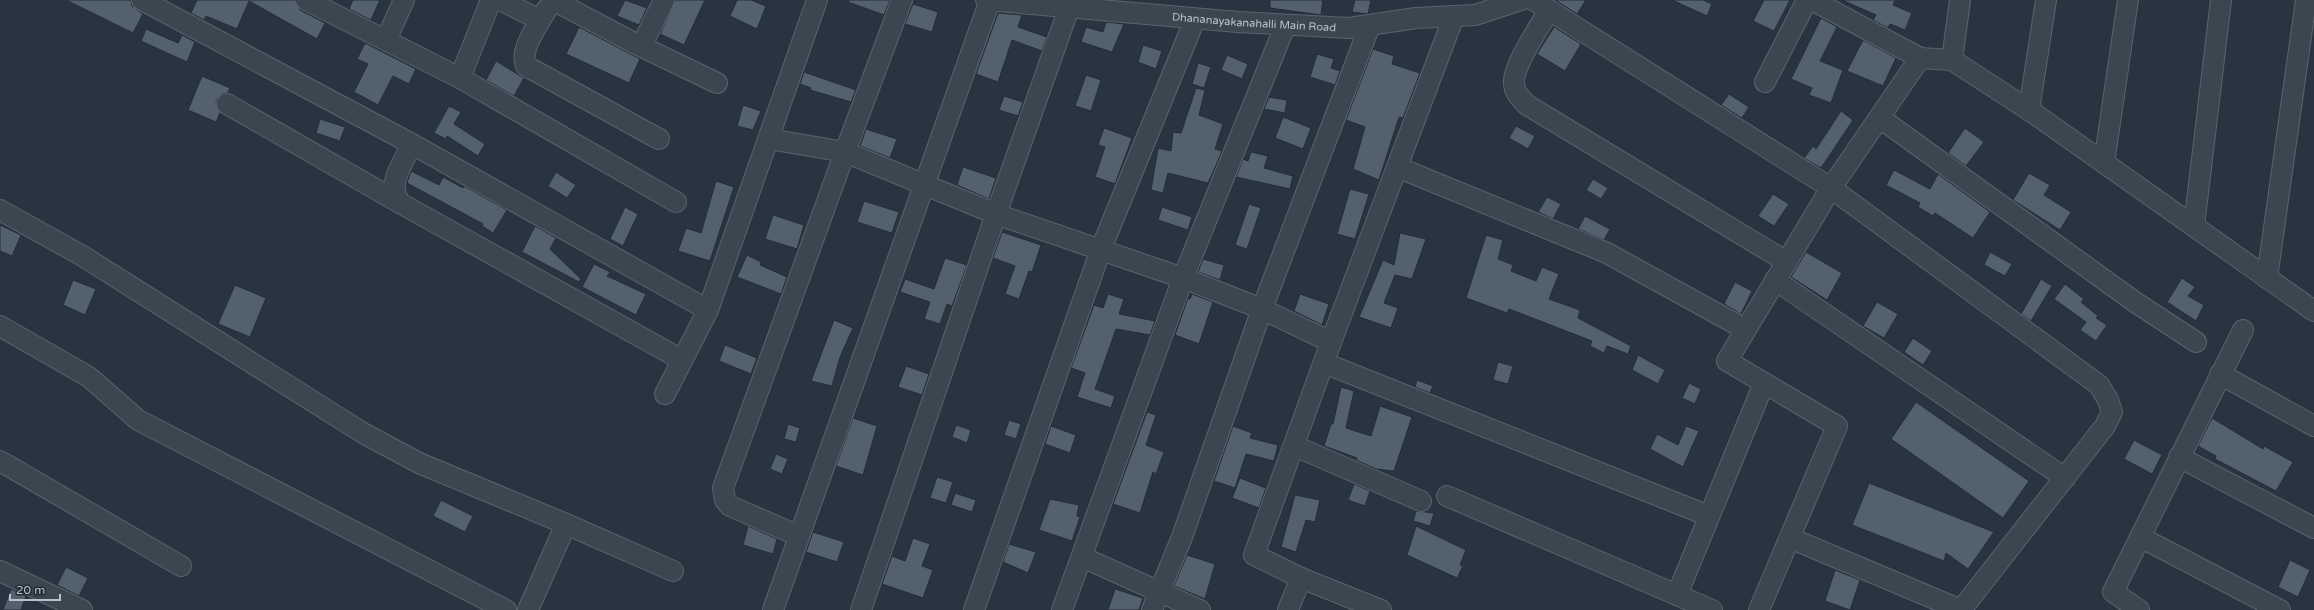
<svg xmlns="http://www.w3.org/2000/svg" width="2314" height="610" viewBox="0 0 2314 610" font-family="'Varela Round',sans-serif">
  <rect width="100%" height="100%" fill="#283540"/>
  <path fill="#53606d" stroke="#232d37" d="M66 0H131L132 6 143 14 133 33Z
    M197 0H295L300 10 325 23 317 39 249 1 237 29 206 16 204 20 191 13Z
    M353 0H380L371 20 349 9Z
    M625 0 647 8 639 25 617 16Z
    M675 0H705L684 45 660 34Z
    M737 0H751L766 6 757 29 730 16Z
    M849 0H890L884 15 848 2Z
    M1270 0H1323L1321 15 1270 8Z
    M1355 0H1371L1368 14 1352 12Z
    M1555 0H1586L1577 14Z
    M1672 0H1703L1712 4 1707 16Z
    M1764 0H1790L1774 31 1753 21Z
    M1842 0H1895L1893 5 1912 13 1905 30 1890 24 1888 28 1873 20 1876 15Z
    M913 4 938 12 932 32 905 24Z
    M998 13 1022 15 1018 27 1047 37 1042 51 1012 40 998 82 976 74Z
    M1821 18 1837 27 1820 61 1843 70 1831 103 1809 95 1812 88 1791 79Z
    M1106 22 1124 24 1112 52 1081 42 1086 27 1103 32Z
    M579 27 640 59 629 83 566 54Z
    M1554 27 1581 44 1565 71 1537 54Z
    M146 29 178 43 182 35 195 42 187 62 141 41Z
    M1863 40 1896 58 1883 86 1847 71Z
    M365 43 416 69 409 84 393 76 378 105 354 92 368 64 357 59Z
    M1143 45 1162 51 1156 69 1138 62Z
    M1373 49 1394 56 1392 64 1420 73 1403 118 1399 117 1379 180 1353 169 1365 127 1346 120Z
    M1317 54 1334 59 1331 68 1340 71 1335 85 1310 77Z
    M1227 55 1248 64 1242 79 1221 70Z
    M496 61 524 78 514 96 486 80Z
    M1198 63 1211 67 1204 88 1192 84Z
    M804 72 856 90 851 102 810 90 811 88 800 84Z
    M1086 75 1101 80 1091 111 1075 106Z
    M202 76 230 88 228 93 222 94 217 99 216 104 220 113 216 122 188 110Z
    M1196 88 1205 90 1199 115 1223 124 1215 149 1222 151 1214 170 1208 183 1168 173 1163 193 1151 190 1158 148 1171 151 1173 132 1181 133Z
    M1729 94 1749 107 1742 118 1721 105Z
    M1004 96 1023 102 1018 116 999 110Z
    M1269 97 1287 100 1285 113 1264 109Z
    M743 105 761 111 753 130 737 126Z
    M449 106 461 112 454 124 485 144 478 156 447 136 446 139 434 133Z
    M1841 111 1853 120 1821 168 1804 158 1813 146 1816 149Z
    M1283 117 1311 128 1303 149 1275 138Z
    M320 119 345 127 340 141 316 133Z
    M1516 126 1535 136 1528 149 1509 138Z
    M1104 128 1132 138 1115 184 1095 177 1105 147 1098 145Z
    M1965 128 1984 142 1966 166 1948 153Z
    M866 129 897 139 890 158 860 146Z
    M1251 152 1268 156 1264 168 1293 176 1290 189 1236 177 1243 159 1248 161Z
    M963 167 996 178 989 199 957 185Z
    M1894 170 1930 189 1938 174 1990 212 1973 238 1935 213 1933 216 1918 207 1920 203 1886 185Z
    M411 171 439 185 443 177 463 188 464 186 507 210 493 233 482 226 483 224 407 183Z
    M556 172 576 185 567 198 548 186Z
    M2029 173 2050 185 2044 195 2071 212 2060 230 2013 200Z
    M1593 179 1608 188 1601 199 1586 190Z
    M716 181 734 187 710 261 678 251 686 228 701 233Z
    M1350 189 1369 194 1355 239 1337 234Z
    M1773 194 1789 204 1774 226 1758 216Z
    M1547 197 1561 204 1553 219 1538 212Z
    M864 201 899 212 892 233 857 222Z
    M1249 204 1261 208 1247 249 1235 245Z
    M625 207 638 214 623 246 610 239Z
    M1162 207 1192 217 1188 230 1158 220Z
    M773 215 804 225 797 249 765 239Z
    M1585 216 1610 229 1604 240 1578 229Z
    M0 225 21 235 12 256 0 251Z
    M535 226 556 238 550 249 581 279 579 282 522 252Z
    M1002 232 1041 245 1032 272 1029 271 1019 299 1005 294 1015 266 993 258Z
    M1400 233 1426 239 1412 279 1395 275 1384 303 1398 308 1391 328 1359 317 1383 260 1394 265Z
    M1486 235 1503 240 1498 259 1513 265 1511 271 1536 281 1542 267 1559 274 1549 299 1580 310 1578 318 1631 346 1628 354 1607 346 1604 353 1590 346 1592 341 1509 309 1507 313 1466 298Z
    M1806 252 1842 273 1827 300 1791 277Z
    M1990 252 2012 264 2005 276 1984 265Z
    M747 255 761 262 760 265 787 277 781 294 737 277Z
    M945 258 967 265 952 306 947 304 940 324 924 319 930 302 900 292 905 279 934 289Z
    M1203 259 1224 265 1220 280 1198 272Z
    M594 264 610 272 607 276 646 294 636 315 582 287Z
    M2182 278 2195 287 2188 296 2204 305 2196 321 2167 302Z
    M2041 279 2052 286 2031 321 2021 314Z
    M73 280 96 289 85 315 63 305Z
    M1735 282 1752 291 1741 314 1724 304Z
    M2065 284 2084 299 2081 302 2098 316 2096 318 2107 325 2096 341 2080 330 2086 322 2054 299Z
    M235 285 266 298 250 337 218 324Z
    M1108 294 1124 299 1119 314 1155 321 1150 335 1116 329 1095 389 1115 396 1111 408 1077 397 1085 373 1071 368 1094 305 1103 308Z
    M1192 294 1213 302 1199 344 1175 335 1188 298 1190 299Z
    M1300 294 1329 304 1322 325 1294 311Z
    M1877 302 1898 314 1884 338 1863 326Z
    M834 320 853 328 840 357 832 386 811 381Z
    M1913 338 1932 351 1923 365 1904 352Z
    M725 345 757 358 751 374 719 361Z
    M1638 355 1665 370 1658 384 1632 370Z
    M1498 362 1513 366 1508 384 1493 380Z
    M906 366 929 374 922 395 898 387Z
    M1417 380 1433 386 1430 393 1415 387Z
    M1689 383 1701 389 1695 404 1682 398Z
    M1341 387 1354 391 1346 428 1371 436 1380 406 1412 417 1394 471 1376 469 1356 460 1357 458 1324 446 1331 424H1333Z
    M1916 402 2029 481 2003 518 1891 439Z
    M1147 412 1156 415 1146 445 1164 452 1156 474 1153 472 1140 513 1113 504Z
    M853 418 877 426 863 475 836 466Z
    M2212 418 2263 449 2264 446 2293 462 2276 491 2215 459 2216 456 2198 446Z
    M1009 420 1021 424 1016 439 1004 435Z
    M788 424 800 428 796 442 784 439Z
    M956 425 971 430 967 443 952 437Z
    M1051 426 1076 435 1070 453 1045 444Z
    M1233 426 1252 433 1250 438 1278 445 1274 461 1246 454 1235 488 1214 481Z
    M1686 426 1699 431 1683 467 1650 449 1657 434 1678 445Z
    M2134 440 2162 455 2152 474 2124 459Z
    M776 454 788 459 782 474 770 469Z
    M937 477 953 482 946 503 930 498Z
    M1240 478 1266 488 1259 508 1232 498Z
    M1869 483 1994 532 1968 569 1946 553 1944 561 1852 525Z
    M1354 484 1370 491 1365 506 1348 500Z
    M955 493 976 500 972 512 951 505Z
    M1295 495 1320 500 1315 522 1306 520 1296 552 1281 547Z
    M1050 499 1079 505 1077 516 1080 517 1072 541 1039 530Z
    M441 500 473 516 465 532 433 516Z
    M1416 511 1434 513 1430 526 1413 521Z
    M748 526 777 539 773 554 743 545Z
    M1416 526 1466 550 1460 565 1463 566 1457 578 1407 555Z
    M813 532 844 542 837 562 806 552Z
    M913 538 930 544 922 566 933 570 923 598 882 584 892 556 905 561Z
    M1009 544 1036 552 1028 573 1003 562Z
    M1187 555 1215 564 1205 599 1174 586Z
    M2290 560 2310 570 2298 597 2278 587Z
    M66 567 88 578 79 596 57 585Z
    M1835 570 1860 580 1850 610 1825 601Z
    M11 589 26 596 21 610H3Z
    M1115 589 1143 598 1139 610H1108Z"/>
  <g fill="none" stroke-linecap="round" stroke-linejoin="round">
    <defs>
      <g id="minor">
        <path d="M142 0 412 144 708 310 817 0"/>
        <path d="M306 0 460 78 676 202"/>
        <path d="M500 0 540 20 547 9"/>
        <path d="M553 0 636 44 643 43 664 0"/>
        <path id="s1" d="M986 0 1238 22 1349 28 1416 18 1475 15 1521 0"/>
        <path d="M1533 0 1831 188 1727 361 1837 426 1759 610"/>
        <path d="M1812 0 1920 58"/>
        <path d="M1960 0 1952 60 1920 58 1831 188 2099 385 2108 400 2112 412 2105 426 1961 610"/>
        <path d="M1549 10C1540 27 1512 66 1514 84 1515 93 1520 98 1527 105L1787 262"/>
        <path d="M540 20C533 34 520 51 526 66L659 139"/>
        <path d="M386 40 404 0"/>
        <path d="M636 44 717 83"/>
        <path d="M1952 60 2029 110 2314 311"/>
        <path d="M460 78 491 0"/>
        <path d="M1765 82 1807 0"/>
        <path d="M227 104 400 203"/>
        <path d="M2029 110 2046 0"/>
        <path d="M1880 118 2135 302 2196 342"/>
        <path d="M769 139 845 152 996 214 1183 278 1262 309 1331 342"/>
        <path d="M412 144C403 163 386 184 400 203L682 360"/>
        <path d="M2104 163 2128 0"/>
        <path d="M1397 167 1607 253 1745 329"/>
        <path d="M0 210 81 255 363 433 419 463 566 524 673 571"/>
        <path d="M2194 226 2221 0"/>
        <path d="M2267 278 2306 0"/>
        <path d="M1775 280 2065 478"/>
        <path d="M0 326 89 377 138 420 506 610"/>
        <path d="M1324 363 1709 516"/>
        <path d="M2220 374 2314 426"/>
        <path d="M665 394 708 310"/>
        <path d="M1295 446 1421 501"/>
        <path d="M2179 457 2314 528"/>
        <path d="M0 461 181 566"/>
        <path d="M1447 496 1712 610"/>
        <path d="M799 536 730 506 725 500 723 488 845 152 902 0"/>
        <path d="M2140 537 2280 610"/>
        <path d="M1790 538 1961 610"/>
        <path d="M1082 557 1200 610"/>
        <path d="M0 571 82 610"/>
        <path d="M1301 578 1381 610"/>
        <path d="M1677 595 1764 383"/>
        <path d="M528 610 566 524"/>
        <path d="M773 610 990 0"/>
        <path d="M861 610 996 214 1069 8"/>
        <path d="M974 610 1101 249 1195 19"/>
        <path d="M1062 610 1183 278 1285 26"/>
        <path d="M1152 610 1182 537 1262 309 1370 25"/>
        <path d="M1288 610 1301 578 1254 555 1331 342 1454 16"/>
        <path d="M2139 610 2113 592 2243 330"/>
      </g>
    </defs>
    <use href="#minor" stroke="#5a646d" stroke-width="22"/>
    <use href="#minor" stroke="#3c4650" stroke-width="20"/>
  </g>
  <g text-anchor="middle" stroke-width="3" stroke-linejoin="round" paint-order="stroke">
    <g font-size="11" fill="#b9c1ca" stroke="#212b35">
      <text dy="4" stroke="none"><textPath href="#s1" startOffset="269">Dhananayakanahalli Main Road</textPath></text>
    </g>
  </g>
  <path d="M10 594v6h50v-6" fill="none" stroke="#b9c1ca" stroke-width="2"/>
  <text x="16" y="594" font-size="12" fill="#b9c1ca" stroke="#212b35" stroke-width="3" paint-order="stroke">20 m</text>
</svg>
